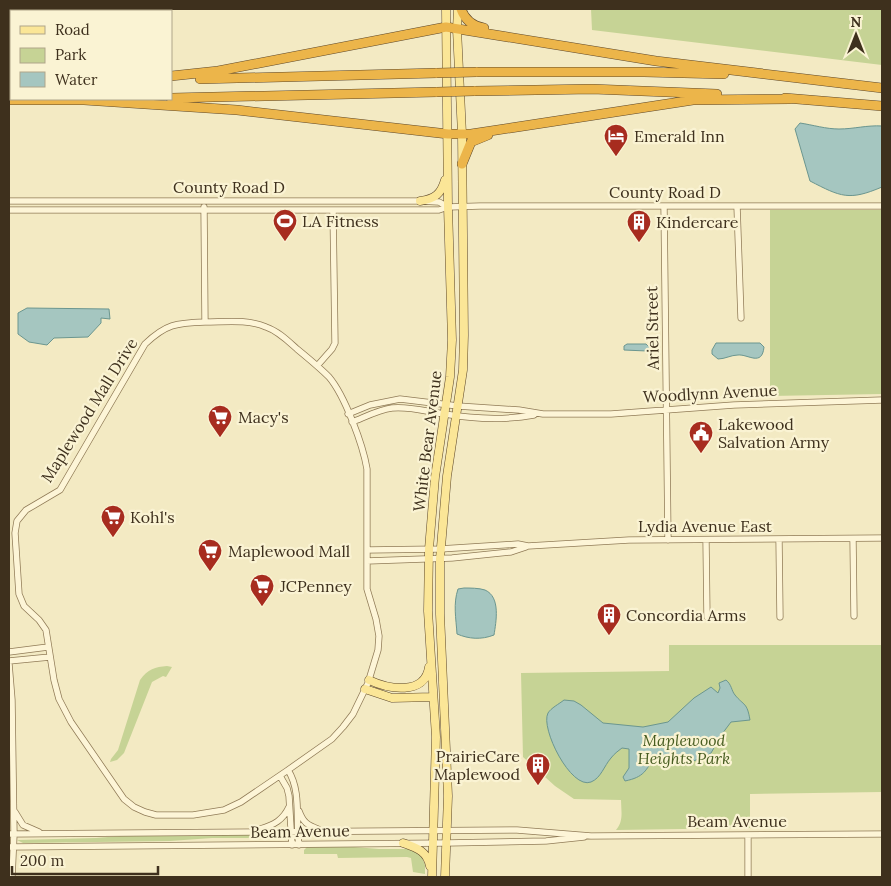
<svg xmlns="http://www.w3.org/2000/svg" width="891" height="886" viewBox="0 0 891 886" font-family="Lora,serif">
  <rect width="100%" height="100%" fill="#f3eac3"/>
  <path fill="#c6d395" d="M591 9H882V65L592 30Z
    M770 210H882V394L770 396Z
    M669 645H882V792L750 794V828L616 830C624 821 621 810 621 800L574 799 555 786 523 757 521 673 669 671Z
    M167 666 172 667 166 677 163 676 152 682 124 753 117 760 110 762 111 759 118 750 140 680C148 669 155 667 167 666Z
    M280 834 286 836 278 838H212L170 841 23 843 17 840 96 838 132 835Z
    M307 847H354L379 849H414L420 852 425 865V874L413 872 411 858 407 857 338 858 337 854H304V850Z"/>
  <path fill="#a5c6c0" stroke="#6b968f" d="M800 123C813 125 826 129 839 129 854 129 867 125 882 126V187C849 201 841 197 810 181L795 129Z
    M27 308 109 309 110 319 101 318V323L88 337 54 338 47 345 29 342 18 334V313Z
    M716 343H760L764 347C762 367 748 354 738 355 731 355 725 359 718 359L712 354V350Z
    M627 344H646L650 348 647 351 624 350V346Z
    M464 588C470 588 479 588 485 590 501 597 496 622 494 635 481 640 469 639 457 634 456 618 453 604 458 589Z
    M726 680C732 685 731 690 735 695 744 706 747 702 750 720L731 722 722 734 711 753 706 756 691 762 655 755C646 771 644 777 625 781L623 777 629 768V749L622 748C618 751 614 754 611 758 604 766 601 778 591 782 571 790 540 728 548 713 551 708 559 704 564 700L574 701 581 705 603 723 643 727 668 722 694 698 711 687 718 693 720 688 719 683Z"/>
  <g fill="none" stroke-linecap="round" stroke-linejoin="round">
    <defs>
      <path id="minor" d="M9 201H420L439 202 448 207
        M664 206 668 540
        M737 206 741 318
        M204 207 205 322
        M9 210H439L448 207 480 206H882
        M205 322C225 322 248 319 266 327 278 331 288 341 297 349 308 358 319 367 329 377 345 396 363 445 367 469V589L376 619 379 636 378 650 368 683 353 714 343 727 332 739 288 770 241 802 224 810 193 815H156L145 812 134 807 124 799 71 722 59 699 54 680 46 630 39 620 24 606 19 594 15 533 17 521 26 510 60 490 145 344C166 324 176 323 205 322Z
        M317 366 332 349 335 343 333 210
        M348 414 370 405 400 399 458 406 519 410 543 414H611L734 405 882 400
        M352 422C365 417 378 410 392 408 410 406 428 412 445 414 474 419 506 420 534 415
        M779 539 780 617
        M853 539 854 616
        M706 540 707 617
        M367 550 440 549 518 544 528 546 629 540 882 538
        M367 561 452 558 511 552 526 547
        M9 652 48 647
        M9 661 50 657
        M9 664 12 700 14 834 12 877
        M288 770C302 792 295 821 299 845
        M280 776 287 788 289 796 292 845
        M299 811C303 822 307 825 318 829
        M15 812 23 825 39 832
        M260 829C274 825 283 820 289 807
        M9 834 517 830 591 836 882 834
        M748 835V877
        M9 847 447 843 546 841 584 837"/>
      <path id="major" d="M420 201C435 199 441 194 445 180
        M369 680C388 689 425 696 429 667
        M365 689 392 698 433 697
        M403 843C417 848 427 851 430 866
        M432 877 436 737 428 611 429 549 435 477 450 377 452 340 448 207 446 9
        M445 877 448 796 440 614V559L447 476 463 370 464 335 462 134 457 29 458 9"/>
      <path id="highway" d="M461 9C465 20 472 26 484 28
        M476 72H644L724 74
        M171 76 218 71 446 27 656 61 882 88
        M200 79 437 73
        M9 81H11
        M474 91 592 89 717 94
        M171 98 437 92
        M785 98 882 106
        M9 100H88
        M84 100 237 110 448 134H471L693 100 790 99
        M462 164 471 142 488 135"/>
    </defs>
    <use href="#minor" stroke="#907b57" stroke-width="7"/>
    <use href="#major" stroke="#5e482b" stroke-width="9"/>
    <use href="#highway" stroke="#5e482b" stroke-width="10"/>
    <use href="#minor" stroke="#fdf5d7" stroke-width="5.5"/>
    <use href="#major" stroke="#fbe697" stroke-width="8"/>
    <use href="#highway" stroke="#ecb54a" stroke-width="9"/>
    <defs>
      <path id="highway-bridge" d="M437 73 476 72
        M437 92 474 91"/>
    </defs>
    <use href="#highway-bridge" stroke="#5e482b" stroke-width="10" stroke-linecap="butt"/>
    <use href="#highway-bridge" stroke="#ecb54a" stroke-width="9"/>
  </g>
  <defs>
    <symbol id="hotel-pin" viewBox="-11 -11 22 30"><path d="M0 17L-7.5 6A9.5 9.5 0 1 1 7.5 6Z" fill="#a72c1f" stroke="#faf3d3"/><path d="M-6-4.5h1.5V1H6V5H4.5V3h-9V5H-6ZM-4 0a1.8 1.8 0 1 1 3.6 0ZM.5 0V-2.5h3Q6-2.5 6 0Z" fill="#fff"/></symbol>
    <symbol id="stadium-pin" viewBox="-11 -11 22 30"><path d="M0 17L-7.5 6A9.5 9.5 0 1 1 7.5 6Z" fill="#a72c1f" stroke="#faf3d3"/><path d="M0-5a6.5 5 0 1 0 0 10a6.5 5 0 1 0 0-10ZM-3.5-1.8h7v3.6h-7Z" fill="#fff"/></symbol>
    <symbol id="building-pin" viewBox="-11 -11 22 30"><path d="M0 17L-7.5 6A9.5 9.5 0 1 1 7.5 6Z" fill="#a72c1f" stroke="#faf3d3"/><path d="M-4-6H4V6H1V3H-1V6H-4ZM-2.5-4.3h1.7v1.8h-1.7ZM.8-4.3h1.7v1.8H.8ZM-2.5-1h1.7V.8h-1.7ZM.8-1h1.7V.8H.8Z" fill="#fff"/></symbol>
    <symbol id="supermarket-pin" viewBox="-11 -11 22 30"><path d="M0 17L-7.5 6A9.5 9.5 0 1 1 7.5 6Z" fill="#a72c1f" stroke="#faf3d3"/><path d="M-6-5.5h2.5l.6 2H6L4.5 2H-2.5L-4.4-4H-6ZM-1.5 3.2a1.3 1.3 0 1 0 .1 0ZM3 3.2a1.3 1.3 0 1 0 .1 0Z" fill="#fff"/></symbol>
    <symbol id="civic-pin" viewBox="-11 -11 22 30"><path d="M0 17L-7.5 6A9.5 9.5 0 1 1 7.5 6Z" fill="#a72c1f" stroke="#faf3d3"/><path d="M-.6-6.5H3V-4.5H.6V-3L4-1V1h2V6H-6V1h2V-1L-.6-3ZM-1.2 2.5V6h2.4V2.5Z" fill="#fff"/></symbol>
  </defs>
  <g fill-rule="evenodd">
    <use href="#hotel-pin" x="602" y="122" width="28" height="38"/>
    <use href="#stadium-pin" x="271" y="207" width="28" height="38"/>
    <use href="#building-pin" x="625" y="208" width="28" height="38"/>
    <use href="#supermarket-pin" x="206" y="403" width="28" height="38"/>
    <use href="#civic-pin" x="687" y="419" width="28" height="38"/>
    <use href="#supermarket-pin" x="99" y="503" width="28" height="38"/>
    <use href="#supermarket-pin" x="196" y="537" width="28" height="38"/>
    <use href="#supermarket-pin" x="248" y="572" width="28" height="38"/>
    <use href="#building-pin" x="595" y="601" width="28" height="38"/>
    <use href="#building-pin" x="524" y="751" width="28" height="38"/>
  </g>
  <g text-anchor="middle" stroke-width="4.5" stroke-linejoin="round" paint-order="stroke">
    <g font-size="16" fill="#3e301d" stroke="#faf3d3" text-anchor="start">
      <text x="634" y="142">Emerald Inn</text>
      <text x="302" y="227">LA Fitness</text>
      <text x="656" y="228">Kindercare</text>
      <text x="238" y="423">Macy's</text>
      <text x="718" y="430">Lakewood<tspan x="718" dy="18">Salvation Army</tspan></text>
      <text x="130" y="523">Kohl's</text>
      <text x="228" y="557">Maplewood Mall</text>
      <text x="280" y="592">JCPenney</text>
      <text x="626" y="621">Concordia Arms</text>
      <text x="520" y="762" text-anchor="end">PrairieCare<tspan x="520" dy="18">Maplewood</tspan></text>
    </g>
    <g font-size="16" fill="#3e301d" stroke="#faf3d3">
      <text x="229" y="193">County Road D</text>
      <text x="665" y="198">County Road D</text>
      <text transform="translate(652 328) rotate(-91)" y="6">Ariel Street</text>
      <text transform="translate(710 393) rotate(-3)" y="6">Woodlynn Avenue</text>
      <text transform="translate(89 410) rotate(-58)" y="6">Maplewood Mall Drive</text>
      <text transform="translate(427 441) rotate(-83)" y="6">White Bear Avenue</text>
      <text x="705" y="532">Lydia Avenue East</text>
      <text x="737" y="827">Beam Avenue</text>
      <text transform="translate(300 831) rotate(-1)" y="6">Beam Avenue</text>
    </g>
    <g font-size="16" font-style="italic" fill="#485d21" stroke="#faf3d3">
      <text x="684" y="746">Maplewood<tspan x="684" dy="18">Heights Park</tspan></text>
    </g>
  </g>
  <rect width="891" height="886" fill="none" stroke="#3e301d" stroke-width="20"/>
  <rect x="10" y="10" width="162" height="90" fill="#faf3d3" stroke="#afa58a"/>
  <rect x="20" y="26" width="25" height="8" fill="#fbe697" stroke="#afa58a"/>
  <text x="55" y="35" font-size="15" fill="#3e301d">Road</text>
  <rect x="20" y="48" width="25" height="15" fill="#c6d395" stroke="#afa58a"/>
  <text x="55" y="60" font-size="15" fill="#3e301d">Park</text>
  <rect x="20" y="72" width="25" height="15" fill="#a5c6c0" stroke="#afa58a"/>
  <text x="55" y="85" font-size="15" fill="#3e301d">Water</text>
  <g transform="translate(856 35)" stroke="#faf3d3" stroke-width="4" paint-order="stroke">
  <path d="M0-4L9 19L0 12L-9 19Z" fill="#3e301d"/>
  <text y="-8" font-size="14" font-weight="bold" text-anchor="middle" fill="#3e301d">N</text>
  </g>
  <path d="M12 866v8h146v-8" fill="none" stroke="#3e301d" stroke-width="2.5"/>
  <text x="20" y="866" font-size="15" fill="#3e301d" stroke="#faf3d3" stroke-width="4" paint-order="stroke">200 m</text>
</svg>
